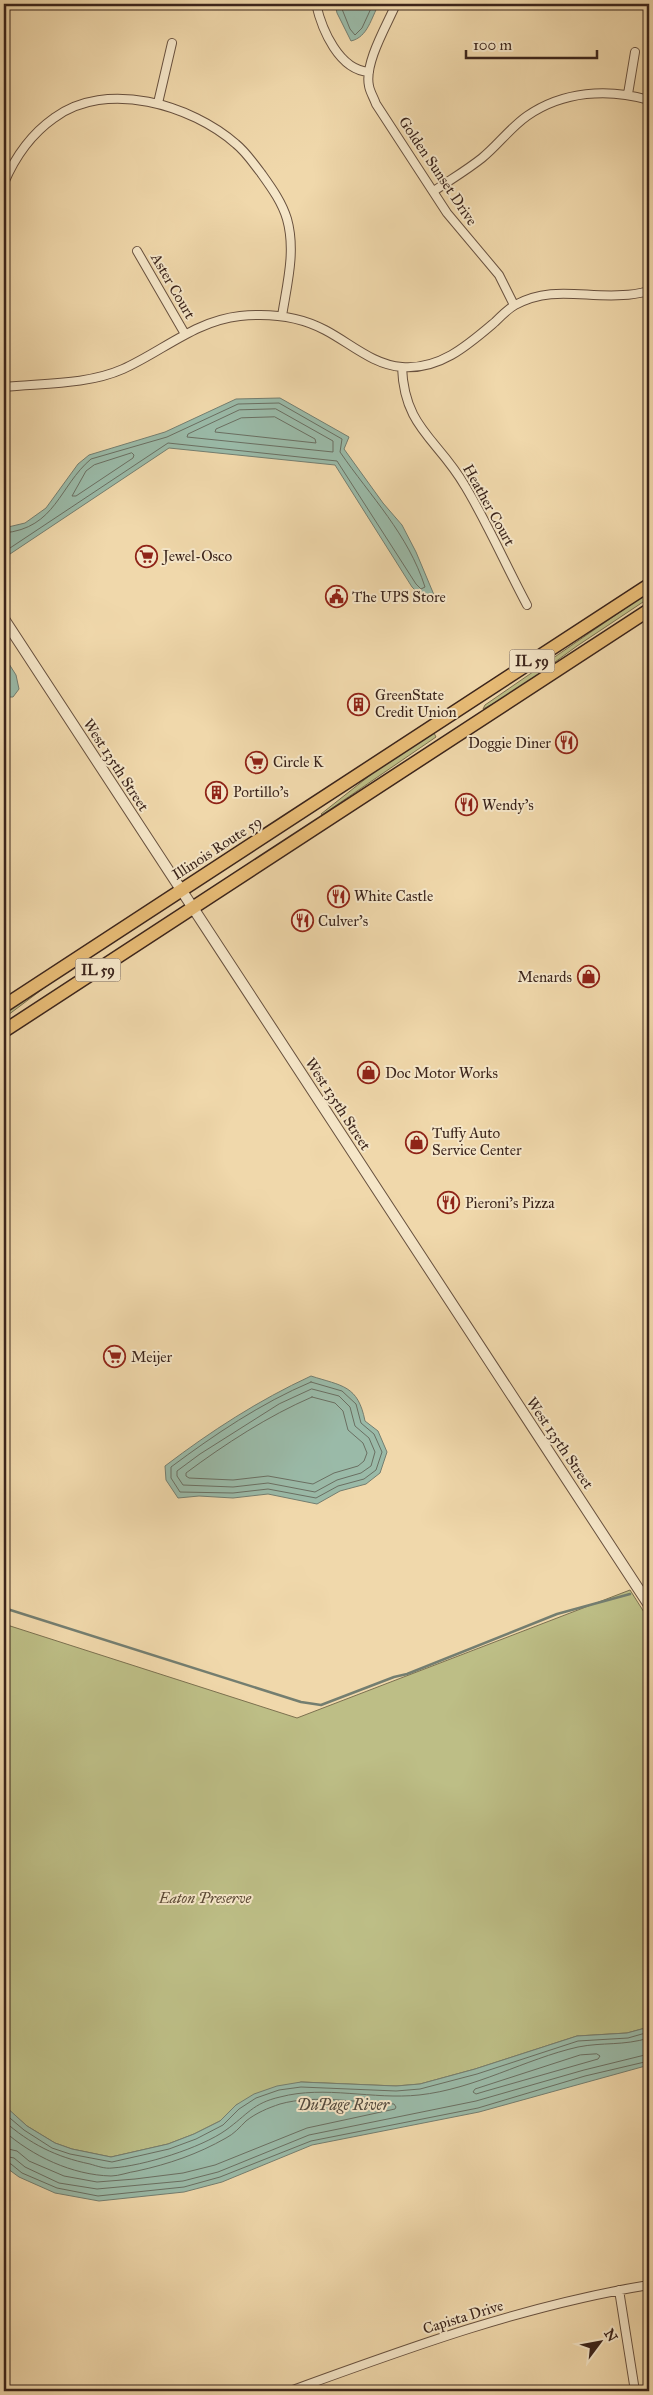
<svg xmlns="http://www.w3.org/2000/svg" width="653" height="2395" viewBox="0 0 653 2395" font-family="'IM FELL Great Primer',serif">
  <rect width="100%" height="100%" fill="#f0d8ab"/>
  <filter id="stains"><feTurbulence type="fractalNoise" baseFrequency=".004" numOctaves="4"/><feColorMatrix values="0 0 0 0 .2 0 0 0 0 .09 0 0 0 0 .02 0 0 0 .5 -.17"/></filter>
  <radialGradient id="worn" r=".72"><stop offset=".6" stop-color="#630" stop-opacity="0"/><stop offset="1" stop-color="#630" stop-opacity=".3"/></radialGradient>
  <path fill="#bdbe86" stroke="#7c7150" d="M649 592V598L577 646 511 694 483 709 485 705Z
    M434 733 436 737 322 815 321 814 378 769Z
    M51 981 52 982 4 1018V1012Z
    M630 1590 649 1620V2027L627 2033 577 2036 475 2069 420 2084 396 2086 301 2082 236 2105 220 2121 194 2134 168 2144 111 2157 72 2149 55 2143 27 2126 6 2108 4 2105V1624L297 1718Z"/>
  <path fill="#9abaa8" stroke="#747e70" d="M335 4H379C371 18 368 37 351 41L337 13Z
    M280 398 349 437 344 449 383 503 402 525 416 552 437 602H427L412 587 335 465 169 448 4 558V528L25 523 46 508 78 464 89 455 165 432 236 399Z
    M4 656 16 675 19 689 13 697H4Z
    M311 1376C342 1386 358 1385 365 1421L378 1431 387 1452 380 1473 366 1484 340 1491 317 1504 268 1494 233 1498 199 1496 178 1498 166 1480 165 1466C211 1431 259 1400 311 1376Z
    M649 2027V2065L479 2112 312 2145 222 2182 184 2192 99 2201 55 2193 19 2177 4 2166V2105L27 2126 55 2143 72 2149 111 2157 168 2144 194 2134 220 2121 236 2105 254 2094 277 2086 301 2082 396 2086 420 2084 475 2069 577 2036 627 2033Z"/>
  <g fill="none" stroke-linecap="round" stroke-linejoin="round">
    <path stroke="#6a6f62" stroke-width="1" d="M340 4 350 29 355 35 362 28 373 4
      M276 409 333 441V452L187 437 188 434 239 410Z
      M275 417 315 439 316 443 215 432 216 429 241 418Z
      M132 453 134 455 133 458 76 496H72L86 471 94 465Z
      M4 533C56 528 59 486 91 459L167 437 238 404 279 403 342 439 340 452C371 497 408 534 425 587L421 589 416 584 337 461 168 443 4 552
      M311 1382 342 1391 356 1404 361 1423 374 1434 382 1452 376 1470 364 1479 338 1486 316 1498 268 1489 233 1493 180 1492 171 1478V1467C214 1435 261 1403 311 1382Z
      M312 1389 339 1396 350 1407 355 1426 369 1438 375 1452 371 1466 361 1473 337 1480 315 1492 268 1483 233 1487 183 1485 177 1476V1471L200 1454 279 1404Z
      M312 1397 335 1403 343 1411 348 1430 363 1443 367 1453 364 1461 358 1466 334 1473 313 1484 268 1476 233 1480 189 1478 186 1476V1473C225 1444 268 1416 312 1397Z
      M597 2054 600 2056 598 2059 486 2091 476 2094 473 2092 475 2089 580 2055Z
      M4 2113 24 2130 52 2148 70 2154 112 2162 169 2149 196 2139 223 2125 239 2109 256 2098 279 2090 301 2087 396 2091 420 2089 477 2074 578 2041 628 2038 649 2032
      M4 2121C30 2144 56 2157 90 2164 97 2166 105 2169 112 2168 143 2166 201 2148 226 2130 247 2115 253 2103 280 2097 325 2085 373 2100 419 2095 475 2089 525 2059 578 2047 603 2042 623 2046 649 2038
      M4 2131C32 2156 72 2175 111 2176 119 2176 129 2172 137 2171 169 2164 198 2154 226 2138 234 2134 240 2127 246 2121 256 2113 268 2108 280 2104 316 2094 358 2103 394 2104L396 2107 395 2109 307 2128 215 2165 183 2173 135 2179 97 2182 64 2176 29 2161 17 2151 4 2148
      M4 2156 14 2158 25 2167 59 2183 97 2189 183 2181 218 2172 309 2135 476 2101 584 2070 649 2054
      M4 2162 11 2164 22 2173 57 2188 98 2196 184 2187 220 2177 311 2141 478 2108 585 2076 649 2061"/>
    <path stroke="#747e70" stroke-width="2.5" d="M648 1584 649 1583
      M4 1608 301 1702 321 1705 394 1677 407 1674 557 1614 630 1594"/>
    <defs>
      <path id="minor" d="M316 4C322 30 339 70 369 72
        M396 4C387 25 364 63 369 86 370 92 374 98 376 104L447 213 499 275 514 305
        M628 94 635 52
        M158 103 172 43
        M4 183C15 157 30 135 54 118 106 79 192 105 236 144 246 152 253 163 261 173 271 187 282 202 287 219 296 251 287 284 282 316
        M434 191C450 180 467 170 482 158 498 145 510 128 527 116 563 91 608 88 649 100
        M137 251 185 334
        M402 367C404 428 438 439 465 486 488 524 506 566 527 605
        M4 387C42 383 87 385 123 369 163 351 195 321 240 316 269 313 299 316 325 330 350 343 373 365 402 367 440 370 468 345 495 322 501 316 508 309 515 305 551 285 585 298 623 295 632 295 641 293 649 291
        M619 2290 635 2391
        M290 2391C408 2348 525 2305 649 2285"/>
      <path id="tertiary" d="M4 619 649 1605"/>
      <path id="primary" d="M4 1006 649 585
        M4 1031 649 610"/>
    </defs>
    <use href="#minor" stroke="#68513f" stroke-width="10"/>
    <use href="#tertiary" stroke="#68513f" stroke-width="12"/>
    <use href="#primary" stroke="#3b241b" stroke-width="15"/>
    <use href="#minor" stroke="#f5e6c8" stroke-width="8"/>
    <use href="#tertiary" stroke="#f5e6c8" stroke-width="10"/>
    <use href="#primary" stroke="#e8bc76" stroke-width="12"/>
  </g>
  <defs>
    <symbol id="supermarket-ring" viewBox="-11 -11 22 22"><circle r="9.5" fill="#f5e6c8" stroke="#8f2418" stroke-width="1.5"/><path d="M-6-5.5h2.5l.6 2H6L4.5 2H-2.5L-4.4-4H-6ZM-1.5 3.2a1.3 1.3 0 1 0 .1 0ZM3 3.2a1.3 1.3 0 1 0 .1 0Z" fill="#8f2418"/></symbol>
    <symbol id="civic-ring" viewBox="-11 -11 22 22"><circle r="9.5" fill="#f5e6c8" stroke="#8f2418" stroke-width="1.5"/><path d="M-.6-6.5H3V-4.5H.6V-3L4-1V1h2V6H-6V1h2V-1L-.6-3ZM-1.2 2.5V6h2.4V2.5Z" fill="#8f2418"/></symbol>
    <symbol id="building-ring" viewBox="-11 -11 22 22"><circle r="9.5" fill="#f5e6c8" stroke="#8f2418" stroke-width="1.5"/><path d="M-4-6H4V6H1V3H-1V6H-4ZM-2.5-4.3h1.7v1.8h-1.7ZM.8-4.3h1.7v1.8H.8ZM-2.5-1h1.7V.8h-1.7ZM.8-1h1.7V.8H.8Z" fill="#8f2418"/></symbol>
    <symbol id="restaurant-ring" viewBox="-11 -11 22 22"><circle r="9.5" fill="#f5e6c8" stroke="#8f2418" stroke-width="1.5"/><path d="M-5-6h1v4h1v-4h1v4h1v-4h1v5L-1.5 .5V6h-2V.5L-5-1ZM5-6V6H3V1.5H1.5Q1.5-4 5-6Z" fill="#8f2418"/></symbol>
    <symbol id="shop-ring" viewBox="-11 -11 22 22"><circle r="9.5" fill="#f5e6c8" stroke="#8f2418" stroke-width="1.5"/><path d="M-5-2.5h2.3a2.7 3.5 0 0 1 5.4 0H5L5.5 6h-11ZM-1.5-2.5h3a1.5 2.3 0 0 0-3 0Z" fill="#8f2418"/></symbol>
  </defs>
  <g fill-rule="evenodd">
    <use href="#supermarket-ring" x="134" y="544" width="25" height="25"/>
    <use href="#civic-ring" x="324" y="584" width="25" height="25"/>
    <use href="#building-ring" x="346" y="692" width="25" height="25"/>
    <use href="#restaurant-ring" x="554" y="730" width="25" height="25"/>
    <use href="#supermarket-ring" x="244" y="750" width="25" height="25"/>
    <use href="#building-ring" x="204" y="780" width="25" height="25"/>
    <use href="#restaurant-ring" x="454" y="792" width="25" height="25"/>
    <use href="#restaurant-ring" x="326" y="884" width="25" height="25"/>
    <use href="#restaurant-ring" x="290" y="908" width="25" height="25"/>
    <use href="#shop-ring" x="576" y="964" width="25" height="25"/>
    <use href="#shop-ring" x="356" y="1060" width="25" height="25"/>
    <use href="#shop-ring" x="404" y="1130" width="25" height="25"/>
    <use href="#restaurant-ring" x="436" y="1190" width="25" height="25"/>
    <use href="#supermarket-ring" x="102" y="1344" width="25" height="25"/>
  </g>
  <g text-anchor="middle" stroke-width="4" stroke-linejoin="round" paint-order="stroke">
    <g fill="#f5e6c8" stroke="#735e4f" stroke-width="1">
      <rect x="509.5" y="649.5" width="45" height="23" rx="4"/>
      <rect x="75.5" y="958.5" width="45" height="23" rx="4"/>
    </g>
    <g font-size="14" font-weight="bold" fill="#3b241b">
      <text x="532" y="666">IL 59</text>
      <text x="98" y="975">IL 59</text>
    </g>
    <g font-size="15" fill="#3b241b" stroke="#f5e6c8">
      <text transform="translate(438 171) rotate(56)" y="5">Golden Sunset Drive</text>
      <text transform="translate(173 286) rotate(60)" y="5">Aster Court</text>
      <text transform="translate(489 505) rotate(61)" y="5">Heather Court</text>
      <text transform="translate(116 765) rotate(57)" y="5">West 135th Street</text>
      <text transform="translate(217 848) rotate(-33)" y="5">Illinois Route 59</text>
      <text transform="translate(338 1104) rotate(57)" y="5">West 135th Street</text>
      <text transform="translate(560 1443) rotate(56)" y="5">West 135th Street</text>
      <text transform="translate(463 2317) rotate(-17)" y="5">Capista Drive</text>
    </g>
    <g font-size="15" fill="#3b241b" stroke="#f5e6c8" text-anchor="start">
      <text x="163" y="561">Jewel-Osco</text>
      <text x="352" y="602">The UPS Store</text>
      <text x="375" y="700">GreenState<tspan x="375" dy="17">Credit Union</tspan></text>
      <text x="551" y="748" text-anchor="end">Doggie Diner</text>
      <text x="273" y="767">Circle K</text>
      <text x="233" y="797">Portillo's</text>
      <text x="482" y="810">Wendy's</text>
      <text x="354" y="901">White Castle</text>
      <text x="318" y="926">Culver's</text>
      <text x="572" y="982" text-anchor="end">Menards</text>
      <text x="385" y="1078">Doc Motor Works</text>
      <text x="432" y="1138">Tuffy Auto<tspan x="432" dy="17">Service Center</tspan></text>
      <text x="465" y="1208">Pieroni's Pizza</text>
      <text x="131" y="1362">Meijer</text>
    </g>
    <g font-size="15" font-style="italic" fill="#5c4a36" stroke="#f5e6c8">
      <text x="205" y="1903">Eaton Preserve</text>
    </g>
    <g font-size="16" font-style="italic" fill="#534a3e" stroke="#f5e6c8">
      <text x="343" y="2110">DuPage River</text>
    </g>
  </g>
  <rect width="653" height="2395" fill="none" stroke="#f0d8ab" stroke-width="20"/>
  <rect x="5" y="5" width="643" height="2385" fill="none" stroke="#3b241b" stroke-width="2.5"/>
  <rect x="10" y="10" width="633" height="2375" fill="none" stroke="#3b241b"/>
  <g transform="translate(600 2342) rotate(58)" stroke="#f5e6c8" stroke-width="4" paint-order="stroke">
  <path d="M0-4L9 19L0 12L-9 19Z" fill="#3b241b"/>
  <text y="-8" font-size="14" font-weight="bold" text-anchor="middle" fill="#3b241b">N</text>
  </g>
  <path d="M466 50v8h131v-8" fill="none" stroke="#3b241b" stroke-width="2.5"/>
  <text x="473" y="50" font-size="15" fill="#3b241b" stroke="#f5e6c8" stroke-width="4" paint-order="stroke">100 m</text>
  <rect width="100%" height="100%" filter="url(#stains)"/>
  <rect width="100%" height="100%" fill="url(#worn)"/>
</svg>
